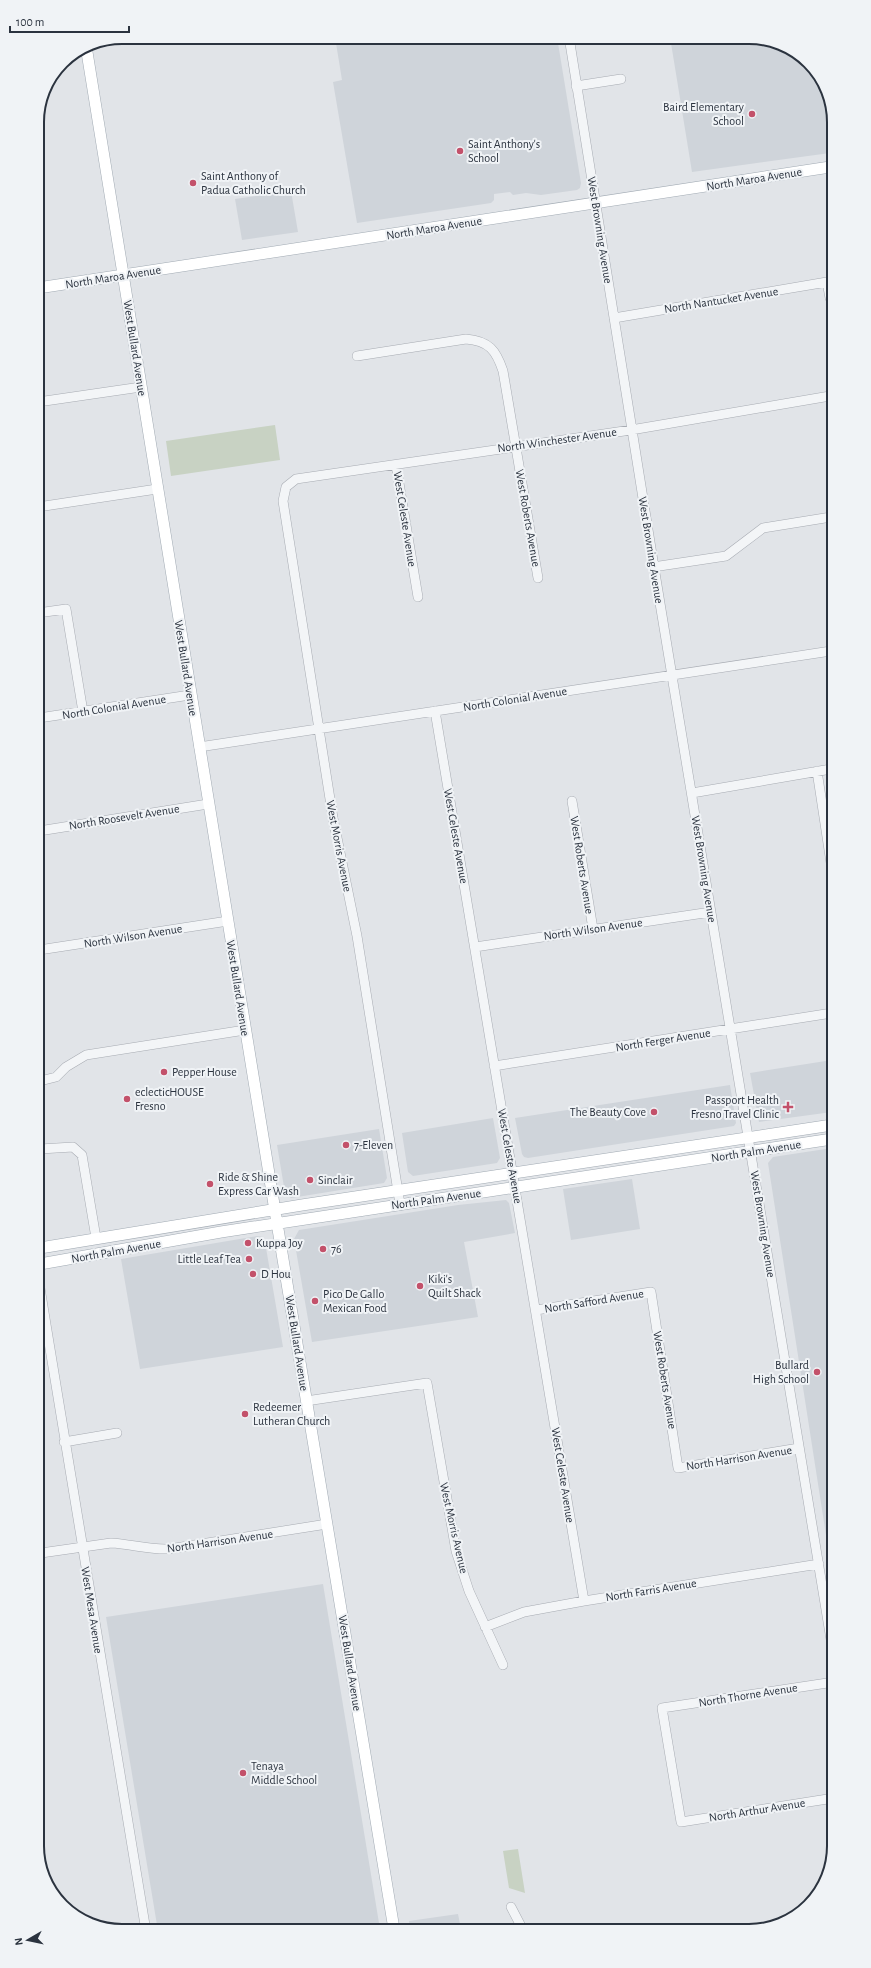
<svg xmlns="http://www.w3.org/2000/svg" width="871" height="1968" viewBox="0 0 871 1968" font-family="'Alegreya Sans',sans-serif">
  <rect width="100%" height="100%" fill="#e1e4e8"/>
  <path fill="#cfd4da" d="M335 37H557L581 183 580 188 577 190 541 195 526 193 513 195 510 192 494 194V200L491 203 357 223 333 82 342 80Z
    M670 37H755L801 55 829 95 830 153 692 172Z
    M291 191 298 232 242 240 235 199Z
    M832 1060V1112L759 1122 750 1073Z
    M730 1085 736 1123 734 1126 528 1158 524 1157 522 1154 515 1118Z
    M493 1118 500 1158 497 1163 413 1176 408 1172 402 1133Z
    M379 1129 387 1178 384 1183 291 1198 285 1193 277 1145Z
    M832 1148 833 1580 768 1163 773 1157Z
    M632 1179 640 1229 571 1240 563 1189Z
    M506 1200 509 1203 515 1233 464 1242 478 1317 312 1342 294 1239 299 1230 458 1205Z
    M257 1236 263 1237 265 1242 283 1347 140 1369 121 1259Z
    M323 1584 380 1929 158 1931 106 1617Z
    M458 1914 461 1929H410L409 1921Z"/>
  <path fill="#c8d2c3" d="M275 425 280 460 171 476 166 441Z
    M518 1849 525 1893 509 1888 503 1851Z"/>
  <g fill="none" stroke-linecap="round" stroke-linejoin="round">
    <defs>
      <path id="minor" d="M569 37C653 576 746 1114 833 1652
        M576 86 621 79
        M614 318 827 282 830 298
        M357 356 466 339C489 341 496 350 503 371L538 578
        M38 402 141 387
        M396 465 418 597
        M38 507 157 489
        M653 567 726 556 763 528 831 517
        M38 613 66 609 83 712
        M435 711 584 1601
        M39 718 190 695
        M199 747 831 651
        M817 771 831 863
        M692 793 831 769
        M572 801 593 929
        M39 831 208 804
        M475 947 711 912
        M39 950 228 921
        M494 1066 832 1013
        M40 1081 56 1077 66 1067 86 1055 245 1030
        M40 1149 73 1147 82 1155 96 1238
        M400 1204 357 936 333 818 283 501 286 487 296 479 631 430 830 396
        M40 1288 146 1931
        M536 1310 651 1292 678 1468 799 1448
        M306 1401 427 1383 456 1551 469 1591 503 1665
        M64 1442 117 1433
        M41 1553 111 1543C131 1544 149 1550 169 1549L327 1524
        M485 1627 524 1612 584 1601 819 1564
        M834 1682 662 1708 681 1822 834 1798
        M511 1907 522 1928"/>
      <path id="major" d="M86 46 277 1223 394 1929
        M38 288 830 167
        M40 1248 302 1205 832 1125
        M40 1264 221 1232 832 1139"/>
    </defs>
    <use href="#minor" stroke="#a7abb2" stroke-width="10"/>
    <use href="#major" stroke="#a1aab3" stroke-width="12"/>
    <use href="#minor" stroke="#f3f5f7" stroke-width="9"/>
    <use href="#major" stroke="#fff" stroke-width="11"/>
  </g>
  <g fill="#c3516a" stroke="#f0f3f6" stroke-width="1.5">
    <circle cx="752" cy="114" r="4"/>
    <circle cx="460" cy="151" r="4"/>
    <circle cx="193" cy="183" r="4"/>
    <circle cx="164" cy="1072" r="4"/>
    <circle cx="127" cy="1099" r="4"/>
    <path d="M786 1101h4v4h4v4h-4v4h-4v-4h-4v-4h4z"/>
    <circle cx="654" cy="1112" r="4"/>
    <circle cx="346" cy="1145" r="4"/>
    <circle cx="310" cy="1180" r="4"/>
    <circle cx="210" cy="1184" r="4"/>
    <circle cx="248" cy="1243" r="4"/>
    <circle cx="323" cy="1249" r="4"/>
    <circle cx="249" cy="1259" r="4"/>
    <circle cx="253" cy="1274" r="4"/>
    <circle cx="420" cy="1286" r="4"/>
    <circle cx="315" cy="1301" r="4"/>
    <circle cx="817" cy="1372" r="4"/>
    <circle cx="245" cy="1414" r="4"/>
    <circle cx="243" cy="1773" r="4"/>
  </g>
  <g text-anchor="middle" stroke-width="4" stroke-linejoin="round" paint-order="stroke">
    <g font-size="12" fill="#2b333f" stroke="#f0f3f6" text-anchor="start">
      <text x="744" y="111" text-anchor="end">Baird Elementary<tspan x="744" dy="14">School</tspan></text>
      <text x="468" y="148">Saint Anthony's<tspan x="468" dy="14">School</tspan></text>
      <text x="201" y="180">Saint Anthony of<tspan x="201" dy="14">Padua Catholic Church</tspan></text>
      <text x="172" y="1076">Pepper House</text>
      <text x="135" y="1096">eclecticHOUSE<tspan x="135" dy="14">Fresno</tspan></text>
      <text x="779" y="1104" text-anchor="end">Passport Health<tspan x="779" dy="14">Fresno Travel Clinic</tspan></text>
      <text x="646" y="1116" text-anchor="end">The Beauty Cove</text>
      <text x="354" y="1149">7-Eleven</text>
      <text x="218" y="1181">Ride &amp; Shine<tspan x="218" dy="14">Express Car Wash</tspan></text>
      <text x="318" y="1184">Sinclair</text>
      <text x="256" y="1247">Kuppa Joy</text>
      <text x="331" y="1253">76</text>
      <text x="241" y="1263" text-anchor="end">Little Leaf Tea</text>
      <text x="261" y="1278">D Hou</text>
      <text x="428" y="1283">Kiki's<tspan x="428" dy="14">Quilt Shack</tspan></text>
      <text x="323" y="1298">Pico De Gallo<tspan x="323" dy="14">Mexican Food</tspan></text>
      <text x="809" y="1369" text-anchor="end">Bullard<tspan x="809" dy="14">High School</tspan></text>
      <text x="253" y="1411">Redeemer<tspan x="253" dy="14">Lutheran Church</tspan></text>
      <text x="251" y="1770">Tenaya<tspan x="251" dy="14">Middle School</tspan></text>
    </g>
    <g font-size="12" fill="#2b333f" stroke="#f0f3f6">
      <text transform="translate(754 179) rotate(-9)" y="4">North Maroa Avenue</text>
      <text transform="translate(434 228) rotate(-9)" y="4">North Maroa Avenue</text>
      <text transform="translate(600 230) rotate(81)" y="4">West Browning Avenue</text>
      <text transform="translate(113 277) rotate(-9)" y="4">North Maroa Avenue</text>
      <text transform="translate(721 300) rotate(-9)" y="4">North Nantucket Avenue</text>
      <text transform="translate(135 348) rotate(81)" y="4">West Bullard Avenue</text>
      <text transform="translate(557 440) rotate(-8)" y="4">North Winchester Avenue</text>
      <text transform="translate(528 518) rotate(80)" y="4">West Roberts Avenue</text>
      <text transform="translate(405 519) rotate(81)" y="4">West Celeste Avenue</text>
      <text transform="translate(651 550) rotate(81)" y="4">West Browning Avenue</text>
      <text transform="translate(186 668) rotate(81)" y="4">West Bullard Avenue</text>
      <text transform="translate(515 699) rotate(-9)" y="4">North Colonial Avenue</text>
      <text transform="translate(114 707) rotate(-9)" y="4">North Colonial Avenue</text>
      <text transform="translate(124 817) rotate(-9)" y="4">North Roosevelt Avenue</text>
      <text transform="translate(456 836) rotate(80)" y="4">West Celeste Avenue</text>
      <text transform="translate(339 846) rotate(79)" y="4">West Morris Avenue</text>
      <text transform="translate(582 865) rotate(81)" y="4">West Roberts Avenue</text>
      <text transform="translate(704 869) rotate(81)" y="4">West Browning Avenue</text>
      <text transform="translate(593 929) rotate(-8)" y="4">North Wilson Avenue</text>
      <text transform="translate(133 936) rotate(-9)" y="4">North Wilson Avenue</text>
      <text transform="translate(238 988) rotate(81)" y="4">West Bullard Avenue</text>
      <text transform="translate(663 1040) rotate(-9)" y="4">North Ferger Avenue</text>
      <text transform="translate(756 1151) rotate(-9)" y="4">North Palm Avenue</text>
      <text transform="translate(510 1156) rotate(80)" y="4">West Celeste Avenue</text>
      <text transform="translate(436 1199) rotate(-8)" y="4">North Palm Avenue</text>
      <text transform="translate(763 1224) rotate(81)" y="4">West Browning Avenue</text>
      <text transform="translate(116 1251) rotate(-10)" y="4">North Palm Avenue</text>
      <text transform="translate(594 1301) rotate(-9)" y="4">North Safford Avenue</text>
      <text transform="translate(297 1343) rotate(81)" y="4">West Bullard Avenue</text>
      <text transform="translate(665 1380) rotate(81)" y="4">West Roberts Avenue</text>
      <text transform="translate(739 1458) rotate(-9)" y="4">North Harrison Avenue</text>
      <text transform="translate(563 1475) rotate(81)" y="4">West Celeste Avenue</text>
      <text transform="translate(454 1528) rotate(77)" y="4">West Morris Avenue</text>
      <text transform="translate(220 1541) rotate(-8)" y="4">North Harrison Avenue</text>
      <text transform="translate(651 1590) rotate(-9)" y="4">North Farris Avenue</text>
      <text transform="translate(92 1610) rotate(81)" y="4">West Mesa Avenue</text>
      <text transform="translate(350 1663) rotate(81)" y="4">West Bullard Avenue</text>
      <text transform="translate(748 1695) rotate(-9)" y="4">North Thorne Avenue</text>
      <text transform="translate(757 1810) rotate(-9)" y="4">North Arthur Avenue</text>
    </g>
  </g>
  <path d="M0 0H871V1968H0ZM122 44H749A78 78 0 0 1 827 122V1846A78 78 0 0 1 749 1924H122A78 78 0 0 1 44 1846V122A78 78 0 0 1 122 44Z" fill="#f0f3f6" fill-rule="evenodd"/>
  <path fill="none" stroke="#2b333f" stroke-width="2" d="M122 44H749A78 78 0 0 1 827 122V1846A78 78 0 0 1 749 1924H122A78 78 0 0 1 44 1846V122A78 78 0 0 1 122 44Z"/>
  <g transform="translate(28 1940) rotate(261)" stroke="#f0f3f6" stroke-width="3" paint-order="stroke">
  <path d="M0-3L7 15L0 10L-7 15Z" fill="#2b333f"/>
  <text y="-6" font-size="11" font-weight="bold" text-anchor="middle" fill="#2b333f">N</text>
  </g>
  <path d="M10 26v6h119v-6" fill="none" stroke="#2b333f" stroke-width="2"/>
  <text x="16" y="26" font-size="12" fill="#2b333f" stroke="#f0f3f6" stroke-width="3" paint-order="stroke">100 m</text>
</svg>
